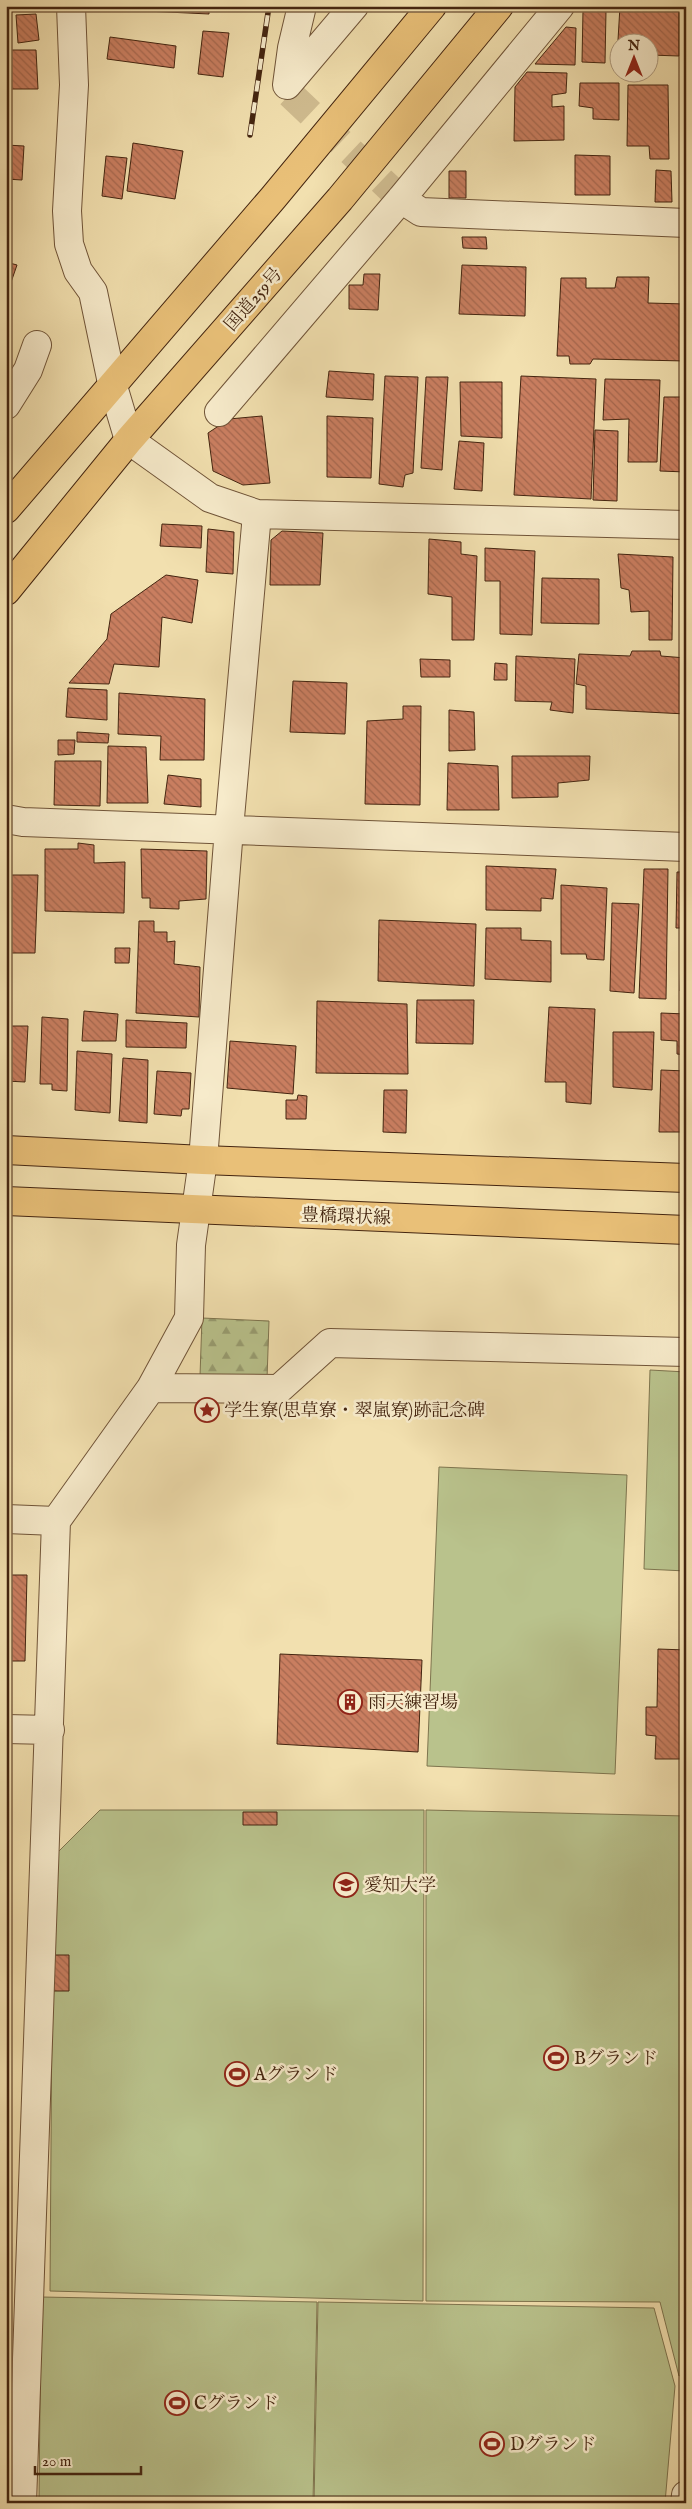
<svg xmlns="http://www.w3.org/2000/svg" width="692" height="2509" viewBox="0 0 692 2509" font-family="'IM FELL English','Noto Serif JP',serif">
  <defs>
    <pattern id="forest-firs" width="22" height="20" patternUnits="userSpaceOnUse" patternTransform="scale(1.25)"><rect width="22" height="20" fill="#b9c28c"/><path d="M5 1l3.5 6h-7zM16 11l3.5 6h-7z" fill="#989d71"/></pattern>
    <pattern id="building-back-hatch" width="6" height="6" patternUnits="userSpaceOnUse" patternTransform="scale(1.25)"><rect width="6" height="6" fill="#c97e60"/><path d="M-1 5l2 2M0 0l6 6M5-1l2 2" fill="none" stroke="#a5674e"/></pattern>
  </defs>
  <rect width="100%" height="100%" fill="#f2e0af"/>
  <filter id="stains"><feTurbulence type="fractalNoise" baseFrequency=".004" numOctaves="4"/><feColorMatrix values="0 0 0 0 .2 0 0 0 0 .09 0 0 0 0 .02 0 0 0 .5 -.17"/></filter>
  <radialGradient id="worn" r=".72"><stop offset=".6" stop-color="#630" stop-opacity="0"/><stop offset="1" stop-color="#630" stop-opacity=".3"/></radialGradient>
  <path fill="url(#forest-firs)" stroke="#7e744e" d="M202 1318 269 1321 267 1379 200 1376Z"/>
  <path fill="#b9c28c" stroke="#7e744e" d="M650 1370 686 1372V1571L644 1569Z
    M439 1467 627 1475 615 1774 427 1766Z
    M100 1810H424L423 2301 50 2291 53 1857Z
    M426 1810 686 1816V2372L679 2376 660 2302 426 2301Z
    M41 2297 317 2302 313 2503H39Z
    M318 2302 654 2308 675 2386 665 2503H314Z"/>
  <path fill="url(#building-back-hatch)" stroke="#442510" d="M104 6H209V14L104 9Z
    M620 6H679V56L650 55 651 42 618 40Z
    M583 10 606 11 605 63 582 62Z
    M36 14 39 40 18 43 16 15Z
    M566 27 576 28 575 65 535 64Z
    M203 31 229 33 223 77 198 74Z
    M110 37 176 46 174 68 107 59Z
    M6 50H36L38 89H6Z
    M527 72 567 73 566 93 552 95V107L564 106V140L514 141 515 87Z
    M682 79H686V126H681Z
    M580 83H619V120L593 119V108L579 106Z
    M628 85H668L669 159H650L649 146H627Z
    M133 143 183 151 175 199 127 191Z
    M6 145 24 146 22 180 6 179Z
    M575 155 610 156V195H575Z
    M106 156 127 158 122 199 102 196Z
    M656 170 671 171 672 202H655Z
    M449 171H466V198H449Z
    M462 237H486L487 249 463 248Z
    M6 262 17 265 9 288 6 287Z
    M462 265 526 267 525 316 459 314Z
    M364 274H380L378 310 349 309V285H363Z
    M617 277H649L648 303 686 304V361L593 359 590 364H570L569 356H557L561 278H586V288H615Z
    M329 371 374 374 373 400 326 397Z
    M385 376 418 377 413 473 405 475 403 487 379 484Z
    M521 376 596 379 591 499 514 495Z
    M426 377H448L442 470 421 468Z
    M605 379 660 380 657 462H628L629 419 603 420Z
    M460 382H502V438L461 436Z
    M664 397H682L681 416H686V472L660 471Z
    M262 416 270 483 243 485 213 471 208 433 229 419Z
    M327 416 373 418 371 478 327 477Z
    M595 430 618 431 617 501 593 500Z
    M459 441 484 443 482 491 454 489Z
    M162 524 202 526 201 548 160 546Z
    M208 529 234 532 233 574 206 572Z
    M282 531 323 533 320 585H270L271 540Z
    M429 539 461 542V554L477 556 474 640H452V597L428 594Z
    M485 548 535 551 532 635 500 634V581H485Z
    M618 554 673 557 672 640H649V611L631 612 629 590 621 588Z
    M682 559H686V626H682Z
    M166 575 198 580 192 623 162 617 159 667 114 664 109 684 69 683 107 639 111 614Z
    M542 578 599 579V624L541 623Z
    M632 651H660L661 656 686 658V714L586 709V686L576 684 579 654 630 656Z
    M516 656 575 659 573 713 550 710 552 702 515 701Z
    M420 659 450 660V677H421Z
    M495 663 507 664V680H494Z
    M293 681 347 683 345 734 290 732Z
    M68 688 107 690V720L66 717Z
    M119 693 205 699 204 760H160L161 736 118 734Z
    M403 706H421L420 805 365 804 367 721 403 719Z
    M449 710 474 712 475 750 449 751Z
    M77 732 109 734 108 743 77 742Z
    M58 740H75L74 754 58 755Z
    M108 746 146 747 148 803H107Z
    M512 756H590L589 780 558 783V797L512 798Z
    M55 761H101L100 806 54 805Z
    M448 763 498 766 499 810H447Z
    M168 775 201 779V807L164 804Z
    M78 843 94 845V863L125 862 124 913 45 911V849H78Z
    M141 849 207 851 206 899 179 901V909L150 908V898H142Z
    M486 866 556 869 553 899 541 898V911L486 910Z
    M644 869H668L666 999 639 998Z
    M677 872H686V928H676Z
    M9 875H38L35 953H7Z
    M561 885 607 888 604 960 587 959 586 954H561Z
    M612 903 639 904 634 993 610 991Z
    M379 920 476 924 474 986 378 981Z
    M139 921H154V932H167V942L175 941 174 964 200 967 199 1017 136 1013Z
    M486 928H521V940L551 941V982L485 979Z
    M115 948H130L129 963H115Z
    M681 954 686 955V992L680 991Z
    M417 1000H474L473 1044 416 1043Z
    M317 1001 407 1004 408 1074 316 1073Z
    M549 1007 595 1009 591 1104 566 1102V1082H545Z
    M84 1011 118 1014 116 1041H82Z
    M661 1013 686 1014V1055L677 1054V1041L661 1040Z
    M42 1017 68 1019 67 1091 52 1090V1084H40Z
    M126 1020 187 1023 186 1048 126 1047Z
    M6 1026H28L25 1082 6 1081Z
    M613 1032H654L652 1090 613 1087Z
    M230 1041 296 1046 293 1094 227 1088Z
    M77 1051 112 1054 110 1113 75 1110Z
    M123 1058 148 1060 147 1123 119 1121Z
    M661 1070 686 1071V1132H659Z
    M157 1071 191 1073 189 1109H182L181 1116 154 1114Z
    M384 1090H407L406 1133 383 1132Z
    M298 1095 307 1096 306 1119H286V1100H297Z
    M6 1575H27L25 1661H6Z
    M658 1649 686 1650V1759H655L656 1736 646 1735V1707H657Z
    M280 1654 422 1660 418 1752 277 1744Z
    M243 1812H277V1825H243Z
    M53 1955H69V1991H53Z"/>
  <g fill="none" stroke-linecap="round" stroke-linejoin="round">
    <path stroke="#cfbb8f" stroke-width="28" stroke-dasharray="28 14" stroke-linecap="butt" d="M290 94 401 199"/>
    <defs>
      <path id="minor" d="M71 6 74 85 67 211 69 244 78 271 93 292 112 383 129 440 210 498 257 514 686 525
        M302 6 292 48 287 85 354 6
        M401 199 421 212 686 223
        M6 405 28 370 37 345
        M219 412 401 199 560 6
        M6 819 23 822 686 847
        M151 1388 279 1389 330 1343 686 1352
        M6 1519 56 1521
        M6 1729 50 1730
        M22 2503 56 1521 151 1388 189 1318 191 1245 203 1160 229 829 257 514
        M685 2503 686 2495"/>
      <path id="major" d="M6 1150 203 1160 686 1178
        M6 1201 686 1230"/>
      <path id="highway" d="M6 509 273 198 432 6
        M6 591 129 440 340 199 499 6"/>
    </defs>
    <use href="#minor" stroke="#705438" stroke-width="30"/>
    <use href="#major" stroke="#442510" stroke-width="30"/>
    <use href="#highway" stroke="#442510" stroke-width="30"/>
    <use href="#minor" stroke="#f7ebcb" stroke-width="28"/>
    <use href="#major" stroke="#e9c078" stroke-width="28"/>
    <use href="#highway" stroke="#e9c078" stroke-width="28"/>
    <defs>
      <path id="rail" d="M250 135 269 6"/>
    </defs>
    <use href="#rail" stroke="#442510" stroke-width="5.5"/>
    <use href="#rail" stroke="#f7ebcb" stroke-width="4" stroke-dasharray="11" stroke-linecap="butt"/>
  </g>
  <defs>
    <symbol id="sight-ring" viewBox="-11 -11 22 22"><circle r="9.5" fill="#f7ebcb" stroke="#8f2418" stroke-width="1.5"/><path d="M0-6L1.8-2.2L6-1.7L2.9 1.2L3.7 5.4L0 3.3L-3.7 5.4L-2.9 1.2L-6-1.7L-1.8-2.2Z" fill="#8f2418"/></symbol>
    <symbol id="building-ring" viewBox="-11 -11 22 22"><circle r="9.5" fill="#f7ebcb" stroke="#8f2418" stroke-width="1.5"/><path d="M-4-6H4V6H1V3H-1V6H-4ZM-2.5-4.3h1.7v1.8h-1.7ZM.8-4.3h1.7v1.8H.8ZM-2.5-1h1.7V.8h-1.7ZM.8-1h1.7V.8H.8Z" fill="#8f2418"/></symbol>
    <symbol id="university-ring" viewBox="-11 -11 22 22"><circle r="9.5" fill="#f7ebcb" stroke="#8f2418" stroke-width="1.5"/><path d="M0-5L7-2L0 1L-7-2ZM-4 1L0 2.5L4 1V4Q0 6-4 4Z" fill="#8f2418"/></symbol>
    <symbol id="stadium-ring" viewBox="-11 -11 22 22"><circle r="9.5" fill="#f7ebcb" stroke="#8f2418" stroke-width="1.5"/><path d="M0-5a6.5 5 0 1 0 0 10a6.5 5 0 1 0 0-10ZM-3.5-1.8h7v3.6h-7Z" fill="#8f2418"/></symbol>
  </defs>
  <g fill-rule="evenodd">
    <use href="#sight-ring" x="193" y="1396" width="28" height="28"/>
    <use href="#building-ring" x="336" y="1688" width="28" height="28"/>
    <use href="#university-ring" x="332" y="1871" width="28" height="28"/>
    <use href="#stadium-ring" x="542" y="2044" width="28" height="28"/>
    <use href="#stadium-ring" x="223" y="2060" width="28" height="28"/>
    <use href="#stadium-ring" x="163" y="2389" width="28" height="28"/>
    <use href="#stadium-ring" x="478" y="2430" width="28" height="28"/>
  </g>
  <g text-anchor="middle" stroke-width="5" stroke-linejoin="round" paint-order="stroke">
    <g font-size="18" fill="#442510" stroke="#f7ebcb">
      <text transform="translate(253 299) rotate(-49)" y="6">国道259号</text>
      <text transform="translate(346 1216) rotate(2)" y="6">豊橋環状線</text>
    </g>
    <g font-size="18" fill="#442510" stroke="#f7ebcb" text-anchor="start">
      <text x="224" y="1416">学生寮(思草寮・翠嵐寮)跡記念碑</text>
      <text x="368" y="1708">雨天練習場</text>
      <text x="364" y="1891">愛知大学</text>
      <text x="574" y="2064">Bグランド</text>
      <text x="254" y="2080">Aグランド</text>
      <text x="194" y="2409">Cグランド</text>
      <text x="510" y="2450">Dグランド</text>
    </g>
  </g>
  <rect width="692" height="2509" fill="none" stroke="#f2e0af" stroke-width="25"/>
  <rect x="8" y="8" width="677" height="2494" fill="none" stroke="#442510" stroke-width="2.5"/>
  <rect x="12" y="12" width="667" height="2484" fill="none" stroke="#442510"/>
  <g transform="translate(634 58)"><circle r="24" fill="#f7ebcb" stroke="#af9c80"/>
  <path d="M0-4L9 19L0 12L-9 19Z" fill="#8f2418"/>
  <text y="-8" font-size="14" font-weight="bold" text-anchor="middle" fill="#442510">N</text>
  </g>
  <path d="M35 2466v8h106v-8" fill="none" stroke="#442510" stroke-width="2.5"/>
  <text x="42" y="2466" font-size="15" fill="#442510" stroke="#f7ebcb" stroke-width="4" paint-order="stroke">20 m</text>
  <rect width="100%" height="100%" filter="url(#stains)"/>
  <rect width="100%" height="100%" fill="url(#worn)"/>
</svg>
